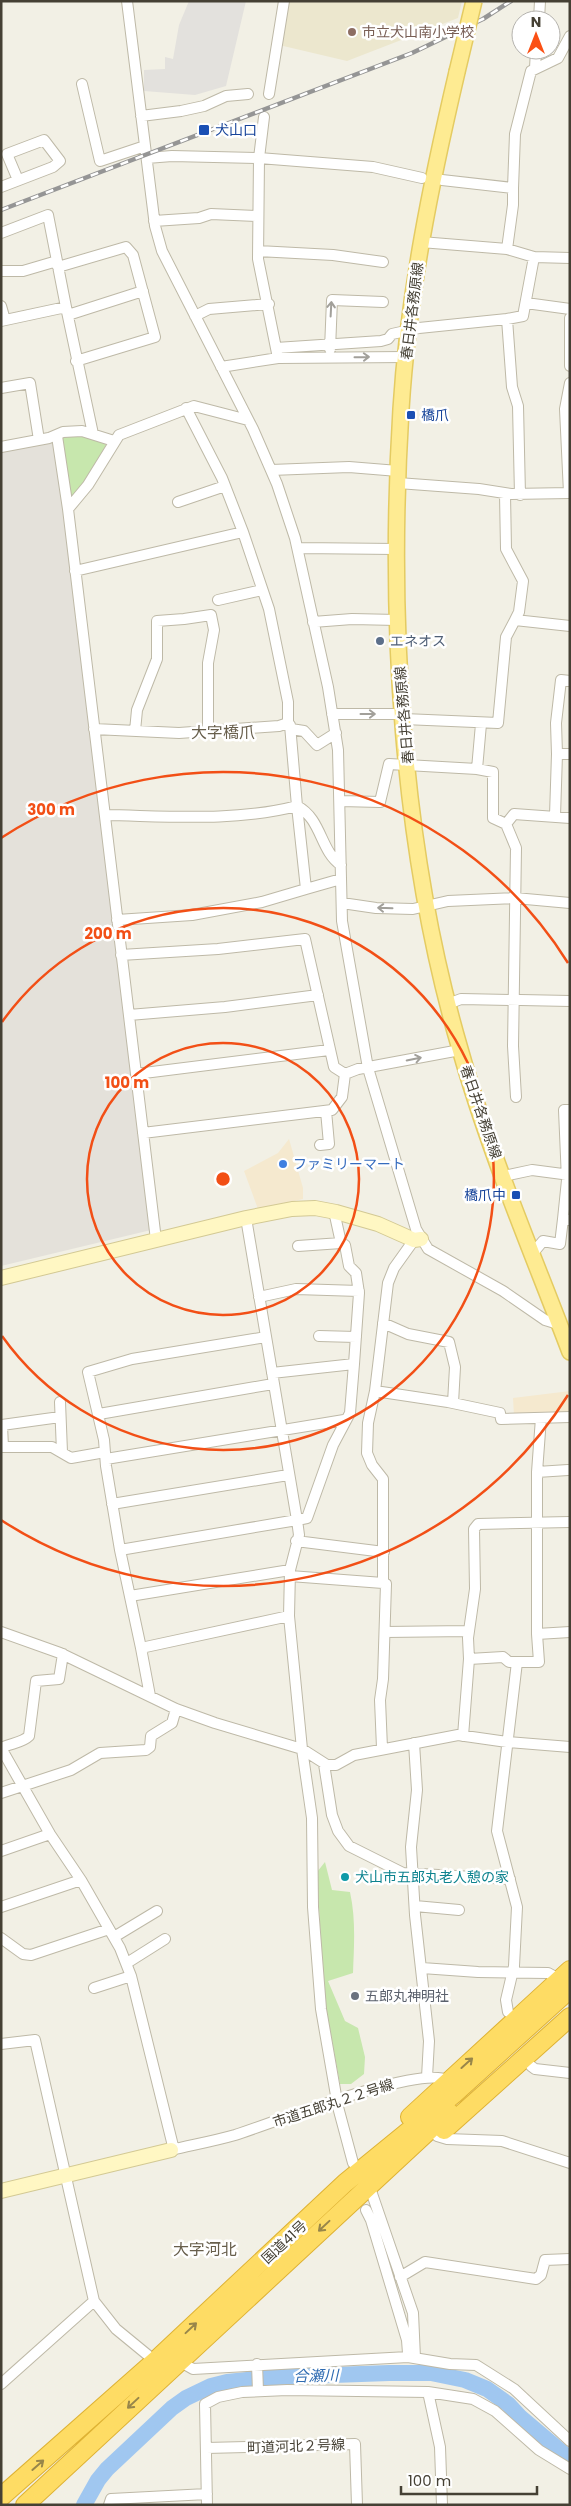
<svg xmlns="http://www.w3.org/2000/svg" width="571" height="2506" viewBox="0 0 571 2506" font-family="Poppins,'Noto Sans JP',sans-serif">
  <rect width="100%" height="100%" fill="#f2f0e5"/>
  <path fill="#f5e9cf" d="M289 1139 303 1188V1199L258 1209 244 1171 278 1153Z
    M570 1391V1414L514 1416 513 1398Z"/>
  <path fill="#e4e1da" d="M55 441 151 1230 1 1266V451Z"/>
  <path fill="#ece7ce" d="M286 1H462L458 18 347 61 279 45Z"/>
  <path fill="#c7e7ad" d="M81 434 105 442 106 445 84 483 71 497 60 441 66 435Z
    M325 1862 332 1890 350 1892C356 1919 354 1946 353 1973L328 1981 345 2021 358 2028 365 2057 364 2074 351 2084H340L324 1997 317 1872Z"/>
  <path fill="#e3e1dd" d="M189 1H246L226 86 195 95 144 91V70L165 69V57L173 59 179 25Z"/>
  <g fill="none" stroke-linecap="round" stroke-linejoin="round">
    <path stroke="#a0c7f0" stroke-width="16" d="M84 2505 98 2480 107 2469 172 2408 186 2398 211 2386 227 2382 277 2377 389 2373H431L465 2380 487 2389 508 2404 520 2417 570 2459"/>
    <defs>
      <path id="street" d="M127 1 155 226 162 251 253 429 277 484 295 538 328 687 338 750 342 921 368 1068 416 1229 428 1249 503 1291 545 1320 558 1324
        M539 20 540 1
        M535 68 536 50
        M82 84 100 161 145 146
        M269 94 284 1
        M141 116 181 111 204 106 226 96 248 94
        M264 117 259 158 258 259 278 358
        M147 158 172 156 259 158 373 167 422 178
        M442 180 513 188V205L507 249
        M1 187 53 167 60 161 44 140 7 154 18 180
        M513 188 515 134 531 71 558 58 570 36
        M154 221 199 218 211 214 258 216
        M1 233 48 215 66 307
        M421 242 507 249 534 257 570 258
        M258 251 333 255 383 262
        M58 267 126 247 133 255 155 337 76 361
        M1 271H23L57 261
        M526 303 570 309
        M1 306 5 320
        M68 315 143 291
        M195 316 209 309 269 304
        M570 318V366
        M507 319 523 316 534 257
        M1 321 66 307 93 434
        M276 348 381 341 388 339 392 334 419 328 507 319 512 387 518 406 520 495
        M330 349 332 300 383 302
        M221 367 278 358 406 357
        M1 388 30 383 39 440
        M186 408 222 478 243 532
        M57 436 68 509
        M1 447 49 438 63 432 82 431 114 441
        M271 470 349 467 398 471
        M398 483 479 489 511 494 570 493
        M569 493 565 409 570 383
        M505 494 506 549 523 581 519 612 515 620 570 626
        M178 502 225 486
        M298 548 396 549
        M75 571 243 532 269 609 288 702V723
        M218 600 262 590
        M313 622 352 619 397 620
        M570 681 561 680 556 723 557 754H570
        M332 714H403
        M404 719 498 723 506 637 515 620
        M94 729 179 733 279 726 288 723 290 725 297 806C322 819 320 851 341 865
        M291 729 304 731 317 745 336 733
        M135 731 137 710 157 659V621L184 619 211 615 214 630 208 663V731
        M477 769 481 724
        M341 801 380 802 389 764 477 769 493 772V818L506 824 516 848 513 1046 516 1097
        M105 815C168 816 235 822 297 806L306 889 341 879
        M555 816 557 754
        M506 824 514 814 570 818
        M342 903 376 908 413 909 448 901 515 898 570 903
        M117 920 192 915 262 902 306 889
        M121 955 218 949 305 939 334 1067 345 1074
        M448 1004 461 999 570 1001
        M129 1015 225 1007 318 995
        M136 1074 329 1050
        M345 1074 358 1069 460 1050
        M570 1110H564L567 1180 563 1219 570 1220
        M143 1133 332 1110 342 1097 345 1074
        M320 1145 329 1144 326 1111
        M504 1176 532 1170 570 1175
        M334 1211 341 1243 345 1245 349 1266 356 1273 359 1293 354 1364
        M156 1240 68 509 88 485 119 435 194 406 248 420
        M298 1246 341 1243
        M533 1253 543 1241 560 1244 563 1219
        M259 1297 296 1289 359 1291
        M383 1323 408 1334 449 1342 455 1367 453 1403
        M319 1336 356 1337
        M266 1337 132 1359 88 1372 104 1440 106 1466 120 1550 141 1648 289 1616
        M272 1373 354 1364 350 1413 333 1445 307 1518 297 1520 299 1535 290 1570 289 1616 302 1749 312 1818 313 1907 321 2009 338 2107 353 2163
        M375 1391 448 1402 500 1413 501 1419 570 1417
        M60 1402 62 1452
        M99 1414 273 1384
        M60 1417 2 1425 3 1447H52L71 1458 105 1452
        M106 1459 344 1420
        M537 1472 568 1470
        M112 1504 288 1475
        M296 1541 384 1552
        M120 1550 297 1520 246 1218
        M290 1576 383 1583
        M130 1596 290 1570
        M1 1632 60 1653 176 1709 215 1723 302 1749 327 1765H336L354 1755 458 1735 507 1742 570 1747
        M385 1632 469 1631
        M537 1634 570 1632
        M141 1648 150 1696
        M469 1659 503 1657 509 1662H539L537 1634V1472L541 1418
        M463 1736 469 1659 468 1638 475 1589 474 1529 478 1524 570 1522
        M414 1743 417 1790 411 1847 415 1915 429 2041 427 2077
        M1 1748 50 1834 81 1880 120 1948 131 1976 174 2150
        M1 1748C11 1743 22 1743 29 1736L36 1681 59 1679 63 1654
        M382 1748 380 1700 383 1679 386 1584 383 1583V1479L372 1465 367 1453 368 1423 375 1391 388 1283 394 1268 414 1240
        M324 1764 332 1815 338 1831 349 1846 403 1873 510 1879
        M1 1793 71 1770 100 1753 146 1750 150 1747 151 1736 172 1723 176 1709
        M1 1851 50 1834
        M415 1906 459 1910
        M1 1907 81 1880
        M114 1937 157 1911
        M1 1938 23 1954 31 1955 109 1929
        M127 1963 165 1939
        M422 1968 478 1972 548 1973 559 1979
        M94 1988 131 1976
        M508 2012 506 2000 514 1966 517 1907 497 1831 517 1662
        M1 2044 35 2040 94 2301 116 2329 155 2361
        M531 2066 535 2069 570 2073
        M437 2136 447 2139 502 2141 570 2163
        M171 2150C192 2145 214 2141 235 2135 273 2123 418 2065 447 2080
        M370 2188 413 2313 415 2358
        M366 2210 371 2220 407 2340 408 2353
        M400 2277 425 2262 536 2279 541 2275 545 2260 570 2259
        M179 2361 193 2369 408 2357 450 2364 476 2365 514 2389 570 2441
        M257 2364 258 2391
        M1 2384 94 2301
        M428 2392 440 2447 442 2505
        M206 2448 355 2444 357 2505
        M109 2505 111 2499 207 2494
        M207 2505 205 2404 218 2397 242 2392 287 2390 428 2392 473 2399 495 2411 539 2450 570 2469"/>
      <path id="secondary" d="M1 1278 246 1218 292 1209 315 1208 336 1212 378 1224 414 1240 421 1239
        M1 2191 171 2150"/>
      <path id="primary" d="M457 72C431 183 408 295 401 409 388 618 401 848 460 1049 489 1152 532 1252 570 1352"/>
      <path id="highway" d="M410 2117 570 1970
        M444 2130 570 2017
        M1 2497 155 2361 345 2183 454 2094 570 1989
        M25 2505 449 2112"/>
    </defs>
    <use href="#street" stroke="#beb9a7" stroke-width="12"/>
    <use href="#secondary" stroke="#d3c994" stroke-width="16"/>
    <use href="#primary" stroke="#e4cb62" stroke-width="18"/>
    <use href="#highway" stroke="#deb234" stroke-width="20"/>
    <use href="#street" stroke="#fff" stroke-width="10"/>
    <use href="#secondary" stroke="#fff7c3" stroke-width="14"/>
    <use href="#primary" stroke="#feeb92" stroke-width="15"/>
    <use href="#highway" stroke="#fedc64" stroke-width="18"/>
    <defs>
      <path id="rail" d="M1 210 412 53 483 19 511 1"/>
    </defs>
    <use href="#rail" stroke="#959595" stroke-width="4.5"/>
    <use href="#rail" stroke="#fff" stroke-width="2.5" stroke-dasharray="8" stroke-linecap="butt"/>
    <defs>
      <path id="primary-bridge" d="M457 72 474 1"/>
    </defs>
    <use href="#primary-bridge" stroke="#e4cb62" stroke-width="18" stroke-linecap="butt"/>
    <use href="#primary-bridge" stroke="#feeb92" stroke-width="15"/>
  </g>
  <defs><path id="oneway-shaft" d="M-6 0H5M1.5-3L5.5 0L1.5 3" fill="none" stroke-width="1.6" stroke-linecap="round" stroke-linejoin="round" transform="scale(1.25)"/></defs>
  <g stroke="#a2a09a">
    <use href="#oneway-shaft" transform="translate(331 309) rotate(-87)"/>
    <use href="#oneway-shaft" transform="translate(362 357) rotate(-1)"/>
    <use href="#oneway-shaft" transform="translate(368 714)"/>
    <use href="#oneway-shaft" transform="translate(385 908) rotate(-178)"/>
    <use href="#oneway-shaft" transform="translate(414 1059) rotate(-11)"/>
  </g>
  <g stroke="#98864a">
    <use href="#oneway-shaft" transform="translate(467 2063) rotate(-42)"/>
    <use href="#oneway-shaft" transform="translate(324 2226) rotate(137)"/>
    <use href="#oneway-shaft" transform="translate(191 2328) rotate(-43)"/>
    <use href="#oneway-shaft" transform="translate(133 2403) rotate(137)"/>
    <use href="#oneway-shaft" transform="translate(38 2465) rotate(-41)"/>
  </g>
  <g fill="none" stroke="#f24f16" stroke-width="2.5">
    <circle cx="223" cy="1179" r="136"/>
    <path d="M2 1022A271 271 0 1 1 2 1336"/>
    <path d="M568 1395A407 407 0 0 1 1 1520M1 838A407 407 0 0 1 568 963"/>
  </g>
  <circle fill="#8d6e63" stroke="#fff" stroke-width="2" cx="352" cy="32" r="5"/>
  <g fill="#1a4fb4" stroke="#fff" stroke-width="2">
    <rect x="198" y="124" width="12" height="12" rx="2.5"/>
    <rect x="406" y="410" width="10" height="10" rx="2.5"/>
    <rect x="511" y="1190" width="10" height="10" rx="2.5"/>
  </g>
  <circle fill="#5c6f8a" stroke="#fff" stroke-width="2" cx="380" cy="641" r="5"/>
  <circle fill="#3f7fe0" stroke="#fff" stroke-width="2" cx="283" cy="1164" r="5"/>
  <circle fill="#0f9aa8" stroke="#fff" stroke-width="2" cx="345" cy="1877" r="5"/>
  <circle fill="#6b7280" stroke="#fff" stroke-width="2" cx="355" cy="1996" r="5"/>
  <g text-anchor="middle" stroke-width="5" stroke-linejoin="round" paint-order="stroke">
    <g font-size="14" fill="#785e54" stroke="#fff" text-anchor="start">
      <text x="362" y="37">市立犬山南小学校</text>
    </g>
    <g font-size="14" fill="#164399" stroke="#fff" text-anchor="start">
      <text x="215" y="135">犬山口</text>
      <text x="421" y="420">橋爪</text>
      <text x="506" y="1200" text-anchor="end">橋爪中</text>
    </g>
    <g font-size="14" fill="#454034" stroke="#fff">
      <text transform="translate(412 311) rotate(-83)" y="5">春日井各務原線</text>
      <text transform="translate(404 715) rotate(-95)" y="5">春日井各務原線</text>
      <text transform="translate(481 1112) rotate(71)" y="5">春日井各務原線</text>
      <text transform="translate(333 2103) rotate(-18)" y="5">市道五郎丸２２号線</text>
      <text transform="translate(284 2242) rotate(-43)" y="5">国道41号</text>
      <text transform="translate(296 2446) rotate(-2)" y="5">町道河北２号線</text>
    </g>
    <g font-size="14" fill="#4e5e75" stroke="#fff" text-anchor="start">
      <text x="390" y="646">エネオス</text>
    </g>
    <g font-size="14" fill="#366cbe" stroke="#fff" text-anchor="start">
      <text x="293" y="1169">ファミリーマート</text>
    </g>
    <g font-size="14" fill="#0d838f" stroke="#fff" text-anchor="start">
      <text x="355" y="1882">犬山市五郎丸老人憩の家</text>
    </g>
    <g font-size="14" fill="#5b616d" stroke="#fff" text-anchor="start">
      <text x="365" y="2001">五郎丸神明社</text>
    </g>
    <g font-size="15" font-style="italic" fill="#2e6bb1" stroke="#fff">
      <text transform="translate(316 2376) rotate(-1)" y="5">合瀬川</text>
    </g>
    <g font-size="16" fill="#685f4c" stroke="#fff">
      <text x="223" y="738">大字橋爪</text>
      <text x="205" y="2255">大字河北</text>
    </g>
  </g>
  <circle cx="223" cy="1179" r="8" fill="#f24f16" stroke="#fff" stroke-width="2.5"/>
  <g font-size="15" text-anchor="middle" font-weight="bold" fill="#f24f16" stroke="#fff" stroke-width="5" stroke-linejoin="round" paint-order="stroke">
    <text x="51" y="815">300 m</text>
    <text x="108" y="939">200 m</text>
    <text x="127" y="1088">100 m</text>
  </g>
  <rect width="571" height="2506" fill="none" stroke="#454034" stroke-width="5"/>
  <g transform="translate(536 35)"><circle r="24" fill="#ffffff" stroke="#b5b3ae"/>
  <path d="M0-4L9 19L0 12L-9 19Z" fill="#fb5014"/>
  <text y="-8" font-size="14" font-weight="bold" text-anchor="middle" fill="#454034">N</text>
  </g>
  <path d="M401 2486v8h136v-8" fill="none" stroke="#454034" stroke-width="2.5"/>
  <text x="408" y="2486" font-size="15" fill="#454034" stroke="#ffffff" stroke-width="4" paint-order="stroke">100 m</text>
</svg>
